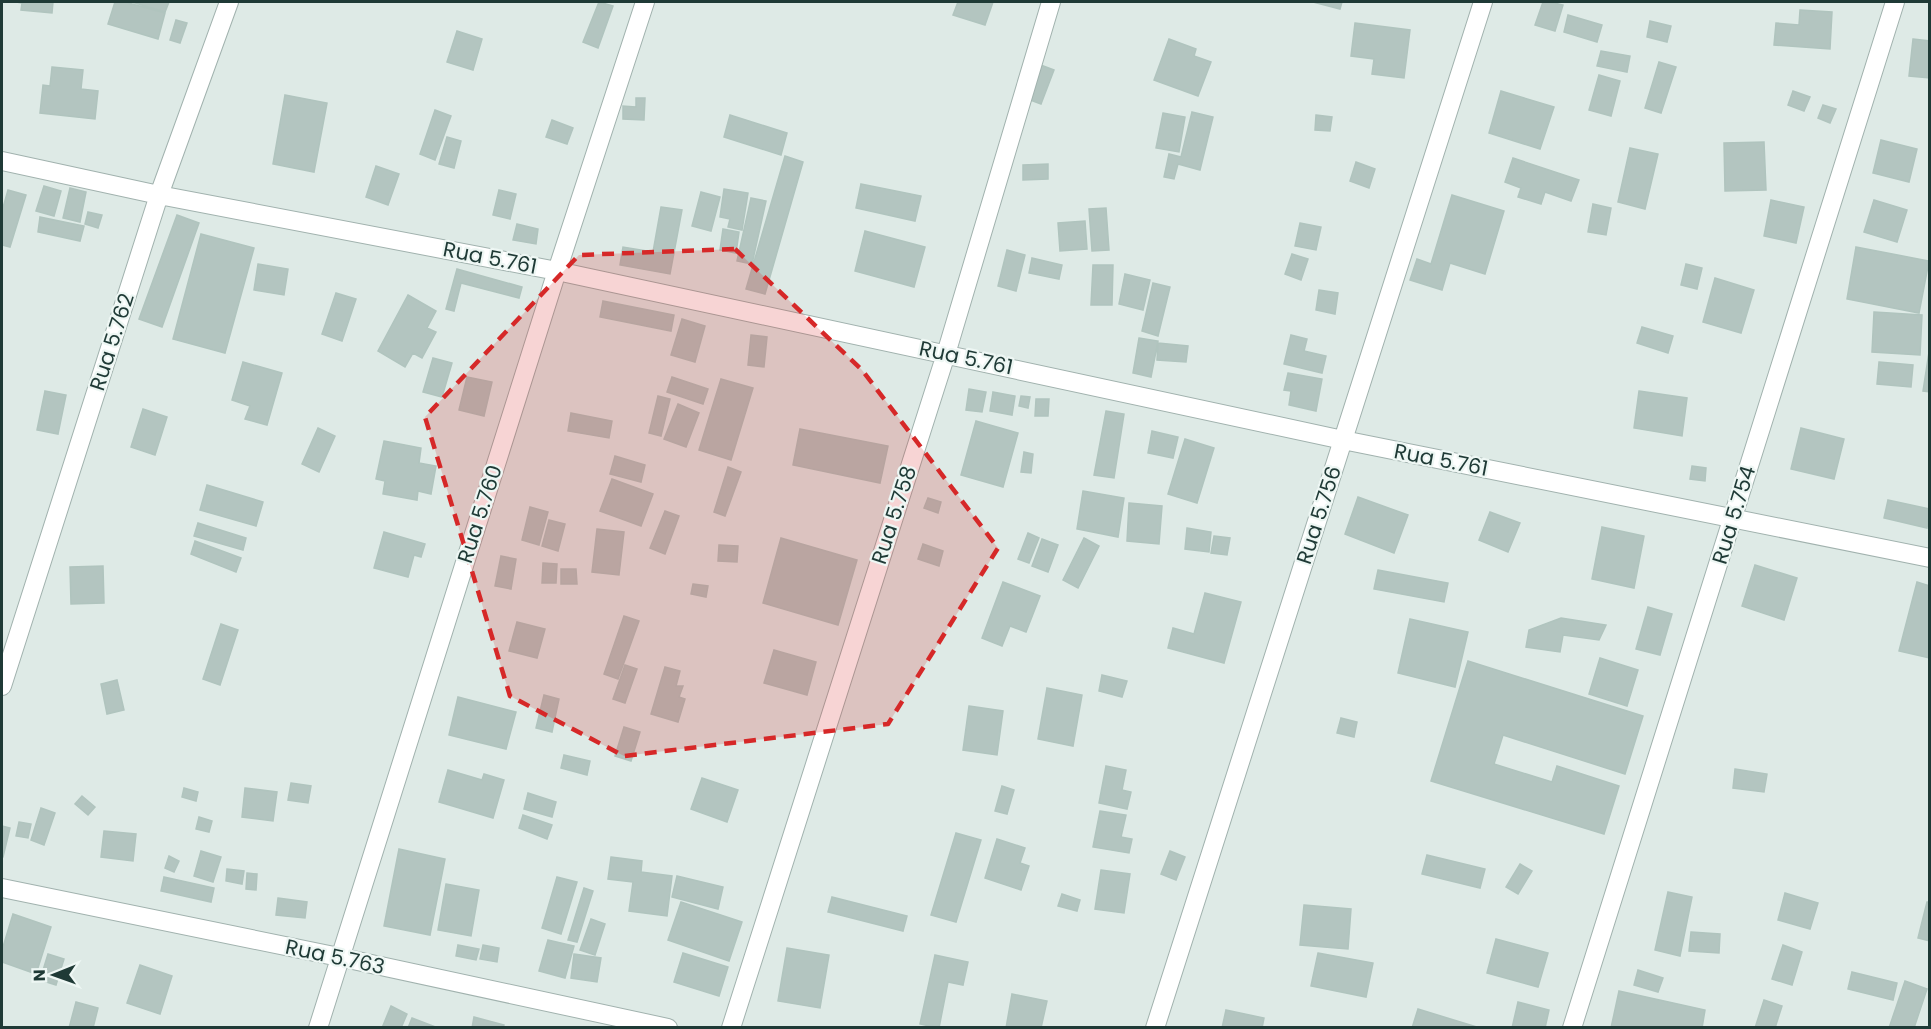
<svg xmlns="http://www.w3.org/2000/svg" width="1931" height="1029" viewBox="0 0 1931 1029" font-family="Poppins,sans-serif">
  <rect width="100%" height="100%" fill="#deeae6"/>
  <path fill="#b3c5c0" stroke="#b0c4be" stroke-width="1.5" d="M16 2H53L52 13 21 10 22 3Z
    M115 2H125L165 13 158 39 108 24Z
    M132 2H169L165 12Z
    M599 2 613 6 598 48 583 42Z
    M958 2H993L985 25 953 15Z
    M1313 2H1342L1340 9Z
    M1543 2H1550L1563 5 1555 31 1535 25Z
    M1800 10 1832 12 1830 49 1774 45 1776 23 1799 25Z
    M1568 15 1602 25 1597 42 1564 32Z
    M176 20 187 23 180 43 170 40Z
    M1650 21 1671 26 1667 42 1647 37Z
    M1355 23 1410 30 1404 78 1372 74 1374 59 1351 56Z
    M457 31 482 39 473 70 447 62Z
    M1169 39 1196 49 1194 56 1211 62 1198 96 1154 80Z
    M1913 39 1930 41V78L1909 76Z
    M1601 51 1630 56 1627 72 1597 66Z
    M1659 62 1676 67 1661 113 1645 108Z
    M1038 64 1054 70 1041 104 1025 98Z
    M52 67 83 70 81 89 98 91 95 119 40 113 43 85 50 86Z
    M1599 75 1620 81 1611 116 1589 110Z
    M1501 91 1554 107 1540 149 1489 133Z
    M1793 91 1810 97 1804 111 1788 105Z
    M285 95 327 103 314 172 273 164Z
    M636 98H645L644 120 623 119V106L636 107Z
    M1823 105 1836 109 1830 123 1818 118Z
    M435 110 451 116 435 160 420 154Z
    M1192 112 1213 117 1200 170 1178 164 1174 179 1164 177 1169 154 1181 157Z
    M1163 113 1185 117 1179 152 1156 148Z
    M730 115 787 133 781 155 724 137Z
    M1316 115 1332 117 1330 131 1315 130Z
    M552 120 573 128 567 144 546 137Z
    M447 137 461 141 454 168 439 164Z
    M1881 140 1917 149 1909 182 1873 173Z
    M1764 142 1766 190 1725 191 1724 143Z
    M1630 148 1658 154 1645 209 1618 202Z
    M785 156 803 162 765 294 746 289Z
    M1513 158 1579 180 1571 201 1545 192 1541 204 1518 197 1521 188 1505 182Z
    M1356 162 1375 169 1369 188 1350 181Z
    M1048 164V179L1023 180V165Z
    M376 166 399 174 388 205 366 197Z
    M861 184 921 196 915 221 856 208Z
    M44 186 61 191 54 216 36 211Z
    M70 188 86 192 80 222 63 218Z
    M724 189 748 193 742 230 728 227 730 219 720 217Z
    M8 190 26 195 10 247 2 245V211Z
    M499 190 516 194 510 219 493 215Z
    M701 192 720 197 711 231 692 226Z
    M1452 195 1504 211 1485 274 1450 263 1442 290 1410 280 1417 259 1431 264Z
    M751 198 766 201 752 264 737 261Z
    M1771 200 1804 207 1796 243 1764 236Z
    M1874 200 1907 210 1897 242 1864 232Z
    M1593 204 1611 208 1606 235 1588 232Z
    M661 207 682 210 670 274 620 265 623 247 653 252Z
    M1106 208 1109 250 1092 251 1089 209Z
    M88 212 102 215 98 228 85 224Z
    M177 215 199 223 162 327 139 319Z
    M40 217 84 226 80 241 38 232Z
    M1085 221 1087 249 1060 251 1058 223Z
    M1300 223 1321 227 1316 250 1295 246Z
    M517 224 538 229 536 244 513 240Z
    M723 229 739 232 736 253 720 250Z
    M865 231 925 247 914 287 855 271Z
    M201 234 254 248 225 353 173 339Z
    M1856 247 1929 261 1919 313 1847 299Z
    M1007 250 1025 255 1016 291 998 286Z
    M1292 254 1308 259 1301 280 1285 274Z
    M1032 258 1062 265 1059 279 1029 273Z
    M258 264 288 269 284 295 254 290Z
    M1686 264 1702 268 1697 289 1681 285Z
    M1093 265H1113L1112 305H1091Z
    M457 269 522 287 519 298 461 283 454 311 446 309Z
    M1125 274 1150 280 1143 310 1119 304Z
    M1715 278 1754 290 1741 333 1703 322Z
    M1153 283 1170 287 1158 336 1142 331Z
    M1319 290 1338 293 1335 314 1316 310Z
    M336 293 356 299 342 341 322 334Z
    M408 295 436 311 427 328 436 332 422 358 413 353 405 367 378 351Z
    M603 301 674 315 671 331 600 317Z
    M1874 312 1922 315 1920 355 1872 352Z
    M682 319 705 326 695 362 671 355Z
    M1642 327 1673 336 1668 353 1637 343Z
    M751 335 767 337 764 367 748 365Z
    M1291 335 1307 339 1304 351 1326 356 1322 373 1284 364Z
    M1139 338 1158 341 1151 377 1133 373Z
    M1158 343 1188 346 1186 362 1157 360Z
    M1929 352 1930 353V392L1923 391Z
    M433 358 452 363 442 397 423 392Z
    M243 362 282 373 267 425 245 419 250 406 232 400Z
    M1879 362 1913 365 1911 387 1877 384Z
    M1288 373 1322 379 1316 411 1289 405 1291 391 1284 390Z
    M467 377 492 382 484 416 459 410Z
    M672 377 708 389 703 404 667 392Z
    M721 379 753 388 731 460 699 450Z
    M969 389 986 392 982 412 966 410Z
    M45 391 66 395 58 434 37 430Z
    M1639 391 1687 398 1682 436 1634 428Z
    M993 392 1015 396 1012 415 990 411Z
    M658 396 670 399 661 436 649 433Z
    M1021 396 1030 397 1028 408 1019 406Z
    M1036 399H1049L1048 416H1035Z
    M678 404 699 413 686 447 664 439Z
    M143 409 167 417 155 455 131 447Z
    M1106 411 1124 414 1114 478 1094 475Z
    M571 413 612 421 609 438 568 431Z
    M976 421 1018 433 1003 487 961 475Z
    M318 428 335 436 319 472 302 464Z
    M1801 428 1844 439 1834 479 1791 469Z
    M800 429 888 446 880 483 793 465Z
    M1152 431 1178 437 1173 458 1148 453Z
    M1185 439 1214 448 1197 503 1168 494Z
    M384 441 421 448 419 463 436 466 431 494 418 491 417 500 383 494 385 481 376 479Z
    M1024 452 1033 454 1031 473 1021 472Z
    M615 456 645 465 641 482 610 474Z
    M1692 466 1706 468 1705 481 1690 479Z
    M728 467 741 472 725 516 714 512Z
    M612 479 653 494 641 526 600 511Z
    M207 485 263 502 256 526 200 510Z
    M1083 491 1124 498 1118 537 1077 529Z
    M1358 497 1408 515 1394 553 1345 534Z
    M928 498 941 502 938 513 924 508Z
    M1888 500 1930 509 1927 528 1884 518Z
    M1129 503 1162 506 1159 544 1127 541Z
    M530 507 548 512 539 545 522 540Z
    M665 511 679 516 665 554 650 548Z
    M1490 512 1520 523 1508 552 1479 540Z
    M549 520 565 524 558 551 542 546Z
    M198 523 246 538 243 550 194 536Z
    M1602 527 1644 536 1634 588 1592 579Z
    M1187 528 1211 532 1209 552 1185 549Z
    M597 529 624 532 619 575 592 572Z
    M384 532 425 544 421 557 414 555 408 577 374 568Z
    M1028 533 1039 538 1029 563 1018 559Z
    M1214 536 1230 538 1227 555 1211 553Z
    M781 538 857 560 838 625 763 603Z
    M1084 538 1099 546 1078 588 1063 580Z
    M1042 539 1058 545 1048 572 1032 566Z
    M195 541 241 558 236 572 191 554Z
    M923 544 943 551 939 566 918 559Z
    M719 545 738 546 737 562 718 561Z
    M501 556 516 559 511 589 495 586Z
    M543 563 557 564 556 583H542Z
    M1755 565 1797 578 1784 620 1742 606Z
    M103 566 104 603 71 604 70 567Z
    M561 569H576L577 584H561Z
    M1378 570 1448 583 1444 602 1374 589Z
    M1003 582 1040 596 1026 632 1010 626 1002 646 982 638Z
    M1917 582 1930 586V658L1899 651Z
    M693 584 708 586 706 597 691 594Z
    M1205 593 1241 602 1224 663 1168 648 1173 628 1194 634Z
    M1648 607 1672 614 1660 655 1636 649Z
    M624 616 639 621 618 679 604 674Z
    M1561 618 1606 625 1599 640 1563 635 1560 652 1526 647 1529 630Z
    M1410 619 1468 632 1455 687 1398 673Z
    M517 622 545 629 537 658 509 651Z
    M221 624 238 630 220 685 203 679Z
    M774 650 816 662 807 695 764 683Z
    M1600 658 1638 670 1627 706 1589 694Z
    M1468 661 1643 716 1625 774 1503 735 1494 764 1552 782 1557 766 1619 786 1604 834 1431 781Z
    M625 665 637 669 625 703 613 699Z
    M665 667 680 671 676 686H683L679 697 685 699 678 722 651 714Z
    M1102 675 1127 681 1122 697 1099 691Z
    M117 680 124 710 107 714 101 684Z
    M1047 688 1082 695 1073 746 1038 739Z
    M544 695 559 699 552 732 536 728Z
    M458 697 516 712 506 749 449 735Z
    M969 706 1003 711 997 755 963 750Z
    M1341 718 1357 722 1354 737 1337 733Z
    M624 727 640 732 631 761 615 756Z
    M564 755 590 761 587 775 561 768Z
    M1106 766 1126 770 1122 790 1131 792 1127 809 1099 803Z
    M1735 769 1767 774 1764 792 1733 788Z
    M448 770 482 780 484 774 504 780 493 818 439 802Z
    M702 778 738 790 727 822 691 809Z
    M291 783 311 786 308 803 288 800Z
    M1002 786 1014 790 1007 814 995 811Z
    M184 788 198 792 196 801 182 797Z
    M245 788 277 792 273 821 242 817Z
    M528 793 556 802 552 817 524 809Z
    M82 796 95 807 88 815 75 804Z
    M41 808 55 813 44 845 31 840Z
    M1100 811 1126 815 1121 837 1132 839 1129 853 1093 847Z
    M523 815 552 825 547 839 519 828Z
    M199 817 212 821 209 832 196 829Z
    M19 822 31 824 28 838 16 836Z
    M2 826 10 828 3 857H2Z
    M104 831 136 834 133 861 101 857Z
    M956 833 981 840 956 922 931 915Z
    M997 839 1025 848 1020 863 1029 866 1021 890 985 878Z
    M399 849 445 859 430 935 384 926Z
    M201 851 221 857 213 882 194 876Z
    M1170 851 1185 857 1176 880 1161 874Z
    M1427 855 1485 869 1480 888 1422 874Z
    M169 856 179 861 174 872 165 868Z
    M611 857 642 861 641 872 672 876 667 916 629 911 633 882 608 879Z
    M1520 864 1532 871 1518 894 1506 887Z
    M227 869 244 871 242 884 226 881Z
    M1101 870 1130 874 1124 913 1095 909Z
    M247 873 257 874 256 890 246 889Z
    M677 876 723 887 718 909 672 897Z
    M164 877 214 888 211 902 161 891Z
    M557 877 577 882 561 934 542 928Z
    M446 884 479 890 471 936 438 930Z
    M584 888 593 891 577 942 568 940Z
    M1668 892 1692 897 1680 956 1655 950Z
    M1785 893 1818 903 1810 929 1778 920Z
    M1062 894 1080 900 1077 911 1058 906Z
    M832 897 907 916 903 931 828 912Z
    M278 898 307 902 305 918 276 915Z
    M681 902 742 922 729 961 668 940Z
    M1927 902H1930V941L1918 938Z
    M1304 905 1351 909 1348 949 1300 945Z
    M13 914 51 927 36 974 2 962V950Z
    M591 919 605 924 595 955 580 950Z
    M1691 932 1720 934 1719 953 1689 951Z
    M1496 939 1548 953 1538 987 1487 973Z
    M548 940 574 946 565 978 539 971Z
    M458 945 479 949 476 960 456 956Z
    M483 945 499 948 497 962 480 959Z
    M1783 945 1802 952 1792 985 1772 979Z
    M787 948 829 955 820 1008 778 1001Z
    M683 953 728 967 719 996 674 982Z
    M1318 953 1373 963 1366 997 1311 986Z
    M48 954 64 959 56 985 40 980Z
    M574 954 601 958 597 982 571 978Z
    M935 955 968 962 963 985 948 982 939 1028 920 1024Z
    M140 965 172 976 160 1014 127 1003Z
    M1638 970 1663 978 1658 992 1634 985Z
    M1852 972 1897 983 1893 1000 1848 989Z
    M1905 981 1927 989 1914 1028H1889Z
    M1619 991 1705 1010 1702 1028H1611Z
    M1012 994 1047 1001 1041 1028H1006Z
    M1764 1000 1782 1006 1775 1028H1755Z
    M76 1002 98 1008 93 1028H69Z
    M1518 1002 1549 1010 1545 1028H1512Z
    M391 1006 407 1014 401 1028H382Z
    M1418 1009 1480 1028H1412Z
    M1226 1010 1264 1018 1262 1028H1222Z
    M474 1017 504 1025 503 1028H472Z
    M412 1018 438 1028H408Z"/>
  <g fill="none" stroke-linecap="round" stroke-linejoin="round">
    <defs>
      <path id="minor" d="M2 161 159 195 557 271 1343 440 1930 558
        M2 686 159 195 229 2
        M2 888 339 957 668 1028
        M318 1028 557 271 645 2
        M731 1028 946 354 1051 2
        M1155 1028 1483 2
        M1572 1028 1895 2"/>
    </defs>
    <use href="#minor" stroke="#a1b2ae" stroke-width="20"/>
    <use href="#minor" stroke="#fff" stroke-width="18"/>
  </g>
  <path fill="#d62828" fill-opacity="0.2" stroke="#d62828" stroke-width="4.5" stroke-dasharray="12 8" stroke-linejoin="round" d="M735 249 862 370 998 548 888 724 624 756 510 696 425 417 579 255Z"/>
  <g text-anchor="middle" stroke-width="4.5" stroke-linejoin="round" paint-order="stroke">
    <g font-size="21" fill="#1f3a36" stroke="#eef7f4">
      <text transform="translate(490 258) rotate(11)" y="7">Rua 5.761</text>
      <text transform="translate(112 342) rotate(-72)" y="7">Rua 5.762</text>
      <text transform="translate(966 358) rotate(12)" y="7">Rua 5.761</text>
      <text transform="translate(1441 460) rotate(11)" y="7">Rua 5.761</text>
      <text transform="translate(480 514) rotate(-72)" y="7">Rua 5.760</text>
      <text transform="translate(894 515) rotate(-72)" y="7">Rua 5.758</text>
      <text transform="translate(1319 515) rotate(-72)" y="7">Rua 5.756</text>
      <text transform="translate(1734 515) rotate(-73)" y="7">Rua 5.754</text>
      <text transform="translate(335 957) rotate(12)" y="7">Rua 5.763</text>
    </g>
  </g>
  <rect width="1931" height="1029" fill="none" stroke="#1f3a36" stroke-width="6"/>
  <g transform="translate(54 975) rotate(269)" stroke="#eef7f4" stroke-width="4.5" paint-order="stroke">
  <path d="M0-4.5L10 22L0 15L-10 22Z" fill="#1f3a36"/>
  <text y="-9" font-size="16" font-weight="bold" text-anchor="middle" fill="#1f3a36">N</text>
  </g>
</svg>
